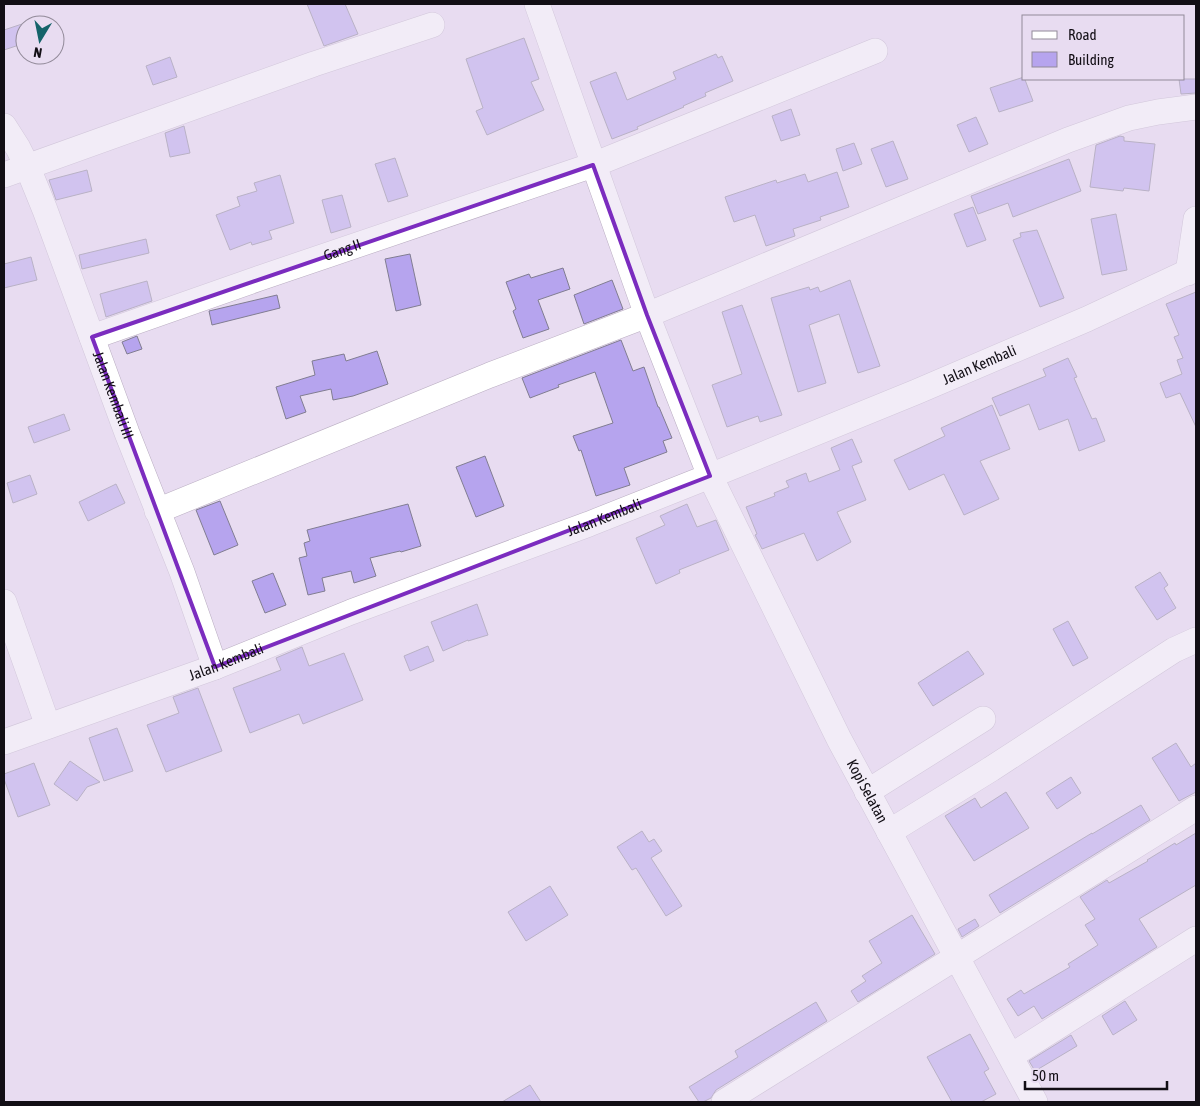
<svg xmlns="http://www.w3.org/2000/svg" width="1200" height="1106" viewBox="0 0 1200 1106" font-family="'Asap Condensed',sans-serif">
  <rect width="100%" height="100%" fill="#e8dcf1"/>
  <path fill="#b6a4ee" stroke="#817d91" d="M307 4H345L358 34 324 46Z
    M22 24 25 33V43L4 50V30Z
    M524 38 539 79 531 82 544 110 487 135 476 111 483 108 466 59Z
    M716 54 718 58 722 56 733 81 705 93 706 96 683 106 684 107 637 127 638 129 612 139 590 82 616 72 627 100 676 79 673 72Z
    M170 57 177 77 153 85 146 66Z
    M1024 77 1033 101 999 112 990 88Z
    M1179 79H1196V93L1181 94Z
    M791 109 800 135 781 141 772 116Z
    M976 117 988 144 969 152 957 125Z
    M184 126 190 153 170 157 165 133Z
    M1120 136 1124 137V141L1155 144 1149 191 1124 188 1123 191 1090 187 1096 145Z
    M893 141 908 179 886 187 871 149Z
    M854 143 862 164 843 171 836 149Z
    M395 158 408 196 388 202 375 164Z
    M1069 159 1081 191 1013 217 1008 203 978 214 971 196Z
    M87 170 92 191 56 200 49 180Z
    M837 172 849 207 820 217 821 220 793 229 795 236 766 246 755 215 734 222 725 197 776 180 777 183 805 174 808 182Z
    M280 175 294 223 269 231 272 239 252 245 251 242 230 250 216 215 240 206 237 197 257 191 254 183Z
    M342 195 351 227 331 233 322 200Z
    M973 207 986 240 967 247 954 214Z
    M1116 214 1127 270 1102 275 1091 219Z
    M1037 230 1064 298 1040 307 1013 240 1021 237 1020 233Z
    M146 239 149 253 82 269 79 255Z
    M410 254 421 305 396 311 385 259Z
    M31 257 37 280 4 288V264Z
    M563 268 570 289 538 300 549 329 523 338 513 311 516 309 506 282 529 274 531 278Z
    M612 280 623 309 584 324 574 295Z
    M850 280 880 366 858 373 839 314 809 325 826 383 798 392 771 298 809 287 810 290 818 287 820 292Z
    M147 281 152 301 106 317 100 294Z
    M1196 292V427L1180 393 1166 398 1160 383 1182 374 1177 360 1183 358 1174 337 1179 335 1166 304Z
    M277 295 280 308 212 325 209 311Z
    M742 305 782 415 760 422 758 416 727 427 712 385 742 374 722 312Z
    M137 336 142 349 127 354 122 342Z
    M621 340 633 371 644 367 658 407H659L672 438 663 441 667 452 624 468 630 485 596 496 581 450 579 451 573 436 613 423 595 372 558 385 559 387 530 398 522 378Z
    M377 351 388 384 353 396 333 400 331 389 300 396 306 412 286 419 276 387 315 375 312 361 344 354 346 361Z
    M1068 358 1077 377 1074 378 1092 419 1096 418 1105 441 1079 451 1068 419 1039 430 1029 404 1000 416 992 398 1046 376 1043 369Z
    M992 405 1010 449 980 461 999 499 964 515 944 474 909 490 894 460 945 436 941 428Z
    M64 414 70 430 34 443 28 427Z
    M852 439 862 462 852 466 866 500 837 512 851 542 817 561 804 533 762 549 755 535 757 534 746 507 775 496 774 493 789 487 786 481 806 473 809 482 840 470 831 448Z
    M485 456 504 506 476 517 456 467Z
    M30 475 37 494 13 503 7 483Z
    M116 484 125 503 88 521 79 502Z
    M220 501 238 545 214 555 196 510Z
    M408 504 421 546 401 552 400 551 370 558 376 576 354 583 351 571 322 578 325 591 308 595 299 558 307 556 304 543 310 541 307 530Z
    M687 504 697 527 716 520 729 550 679 570 680 573 656 584 636 538 665 525 660 516Z
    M1160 572 1168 585 1164 588 1176 608 1157 620 1135 587Z
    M273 573 286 605 265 613 252 581Z
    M477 604 488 635 468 641V640L443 651 431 622Z
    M1068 621 1088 658 1073 666 1053 629Z
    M428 646 434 661 410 671 404 656Z
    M302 647 309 666 344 653 363 700 303 724 299 714 250 733 233 688 281 670 276 658Z
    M968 651 984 674 933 706 918 683Z
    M198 688 222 751 166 772 147 725 179 713 173 697Z
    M117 728 133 771 104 781 89 738Z
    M1176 743 1191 767 1196 763V792L1179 801 1152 758Z
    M70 761 100 782 87 787 77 801 54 784Z
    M34 763 50 805 18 817 4 779V774Z
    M1071 777 1081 793 1057 809 1046 793Z
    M1006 792 1029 828 974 861 945 816 975 798 981 808Z
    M1141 805 1150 820 1000 913 989 895 1092 833V834Z
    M642 831 649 842 654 839 662 851 651 858 682 906 666 916 636 868 632 870 617 847Z
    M1196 833V885L1139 919 1157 947 1042 1019 1034 1006 1018 1016 1007 999 1021 990 1024 994 1070 967 1068 964 1098 945 1085 925 1095 919 1080 897 1107 880 1109 883 1148 861 1147 860 1175 843 1176 845Z
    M550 886 568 915 526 941 508 912Z
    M912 915 935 954 858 1002 851 991 866 981 862 976 882 963 869 941Z
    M975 919 979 926 962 937 958 929Z
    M1125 1001 1137 1020 1113 1035 1102 1016Z
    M816 1002 827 1021 716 1090 711 1098 703 1102H699L689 1087 738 1057 735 1051Z
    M970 1034 989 1069 984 1072 996 1094 981 1102H952L927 1057Z
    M1071 1035 1077 1046 1035 1071 1029 1061Z
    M530 1085 541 1102H502Z"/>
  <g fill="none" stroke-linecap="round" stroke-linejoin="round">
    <defs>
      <g id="minor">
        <path id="s1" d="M537 4 647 315 710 476 839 739 1035 1102"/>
        <path id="s2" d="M4 126 18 148 28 168 45 210 127 433 182 572 215 667"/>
        <path d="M4 175 314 64 432 25"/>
        <path d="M1188 273 1196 219"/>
        <path id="s3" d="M92 337 260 278 593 165 875 51"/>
        <path d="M157 511 490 375 647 315 1068 140 1129 118 1158 112 1196 107"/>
        <path d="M4 602 48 726"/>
        <path id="s4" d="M4 742 215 667 351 612 589 524 710 476 916 392 1087 319 1196 268"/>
        <path d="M867 792 983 719"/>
        <path d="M889 832 991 769 1174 650 1196 640"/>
        <path d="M1011 1056 1196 939"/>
        <path d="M724 1102 1196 808"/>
      </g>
    </defs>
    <use href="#minor" stroke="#baaec2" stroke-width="26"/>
    <use href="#minor" stroke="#fff" stroke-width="25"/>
  </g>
  <path d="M0 0H1200V1106H0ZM593 165 647 315 710 476 215 667 92 337Z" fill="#e8dcf1" fill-opacity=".55" fill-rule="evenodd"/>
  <path fill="none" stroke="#7b2cbf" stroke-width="4" stroke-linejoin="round" d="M593 165 647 315 710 476 215 667 92 337Z"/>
  <g text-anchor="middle" stroke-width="4.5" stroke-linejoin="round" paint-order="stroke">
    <g font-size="15" fill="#120e15" stroke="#e8dcf1">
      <text dy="5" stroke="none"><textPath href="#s3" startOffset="265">Gang II</textPath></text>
      <text dy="5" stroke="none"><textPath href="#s4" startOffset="1046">Jalan Kembali</textPath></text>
      <text dy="5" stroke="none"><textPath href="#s2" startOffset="291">Jalan Kembali III</textPath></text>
      <text dy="5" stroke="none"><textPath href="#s4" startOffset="641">Jalan Kembali</textPath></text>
      <text dy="5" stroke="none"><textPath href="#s4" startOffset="236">Jalan Kembali</textPath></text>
      <text dy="5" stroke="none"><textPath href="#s1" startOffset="855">Kopi Selatan</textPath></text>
    </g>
  </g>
  <rect width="1200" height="1106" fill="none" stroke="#120e15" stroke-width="10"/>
  <rect x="1022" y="15" width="162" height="65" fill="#e8dcf1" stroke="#928a99"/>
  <rect x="1032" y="31" width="25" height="8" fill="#ffffff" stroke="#928a99"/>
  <text x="1068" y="40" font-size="15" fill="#120e15">Road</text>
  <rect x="1032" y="52" width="25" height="15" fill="#b6a4ee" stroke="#928a99"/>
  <text x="1068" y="65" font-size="15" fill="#120e15">Building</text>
  <g transform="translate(40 40) rotate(190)"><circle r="24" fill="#e8dcf1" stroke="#928a99"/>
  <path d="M0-4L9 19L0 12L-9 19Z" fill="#14636a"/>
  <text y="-8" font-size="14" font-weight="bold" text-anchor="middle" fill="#120e15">N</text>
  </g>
  <path d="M1025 1081v8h142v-8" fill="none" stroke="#120e15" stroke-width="2.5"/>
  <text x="1032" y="1081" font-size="15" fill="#120e15" stroke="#e8dcf1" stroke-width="4" paint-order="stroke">50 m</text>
</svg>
